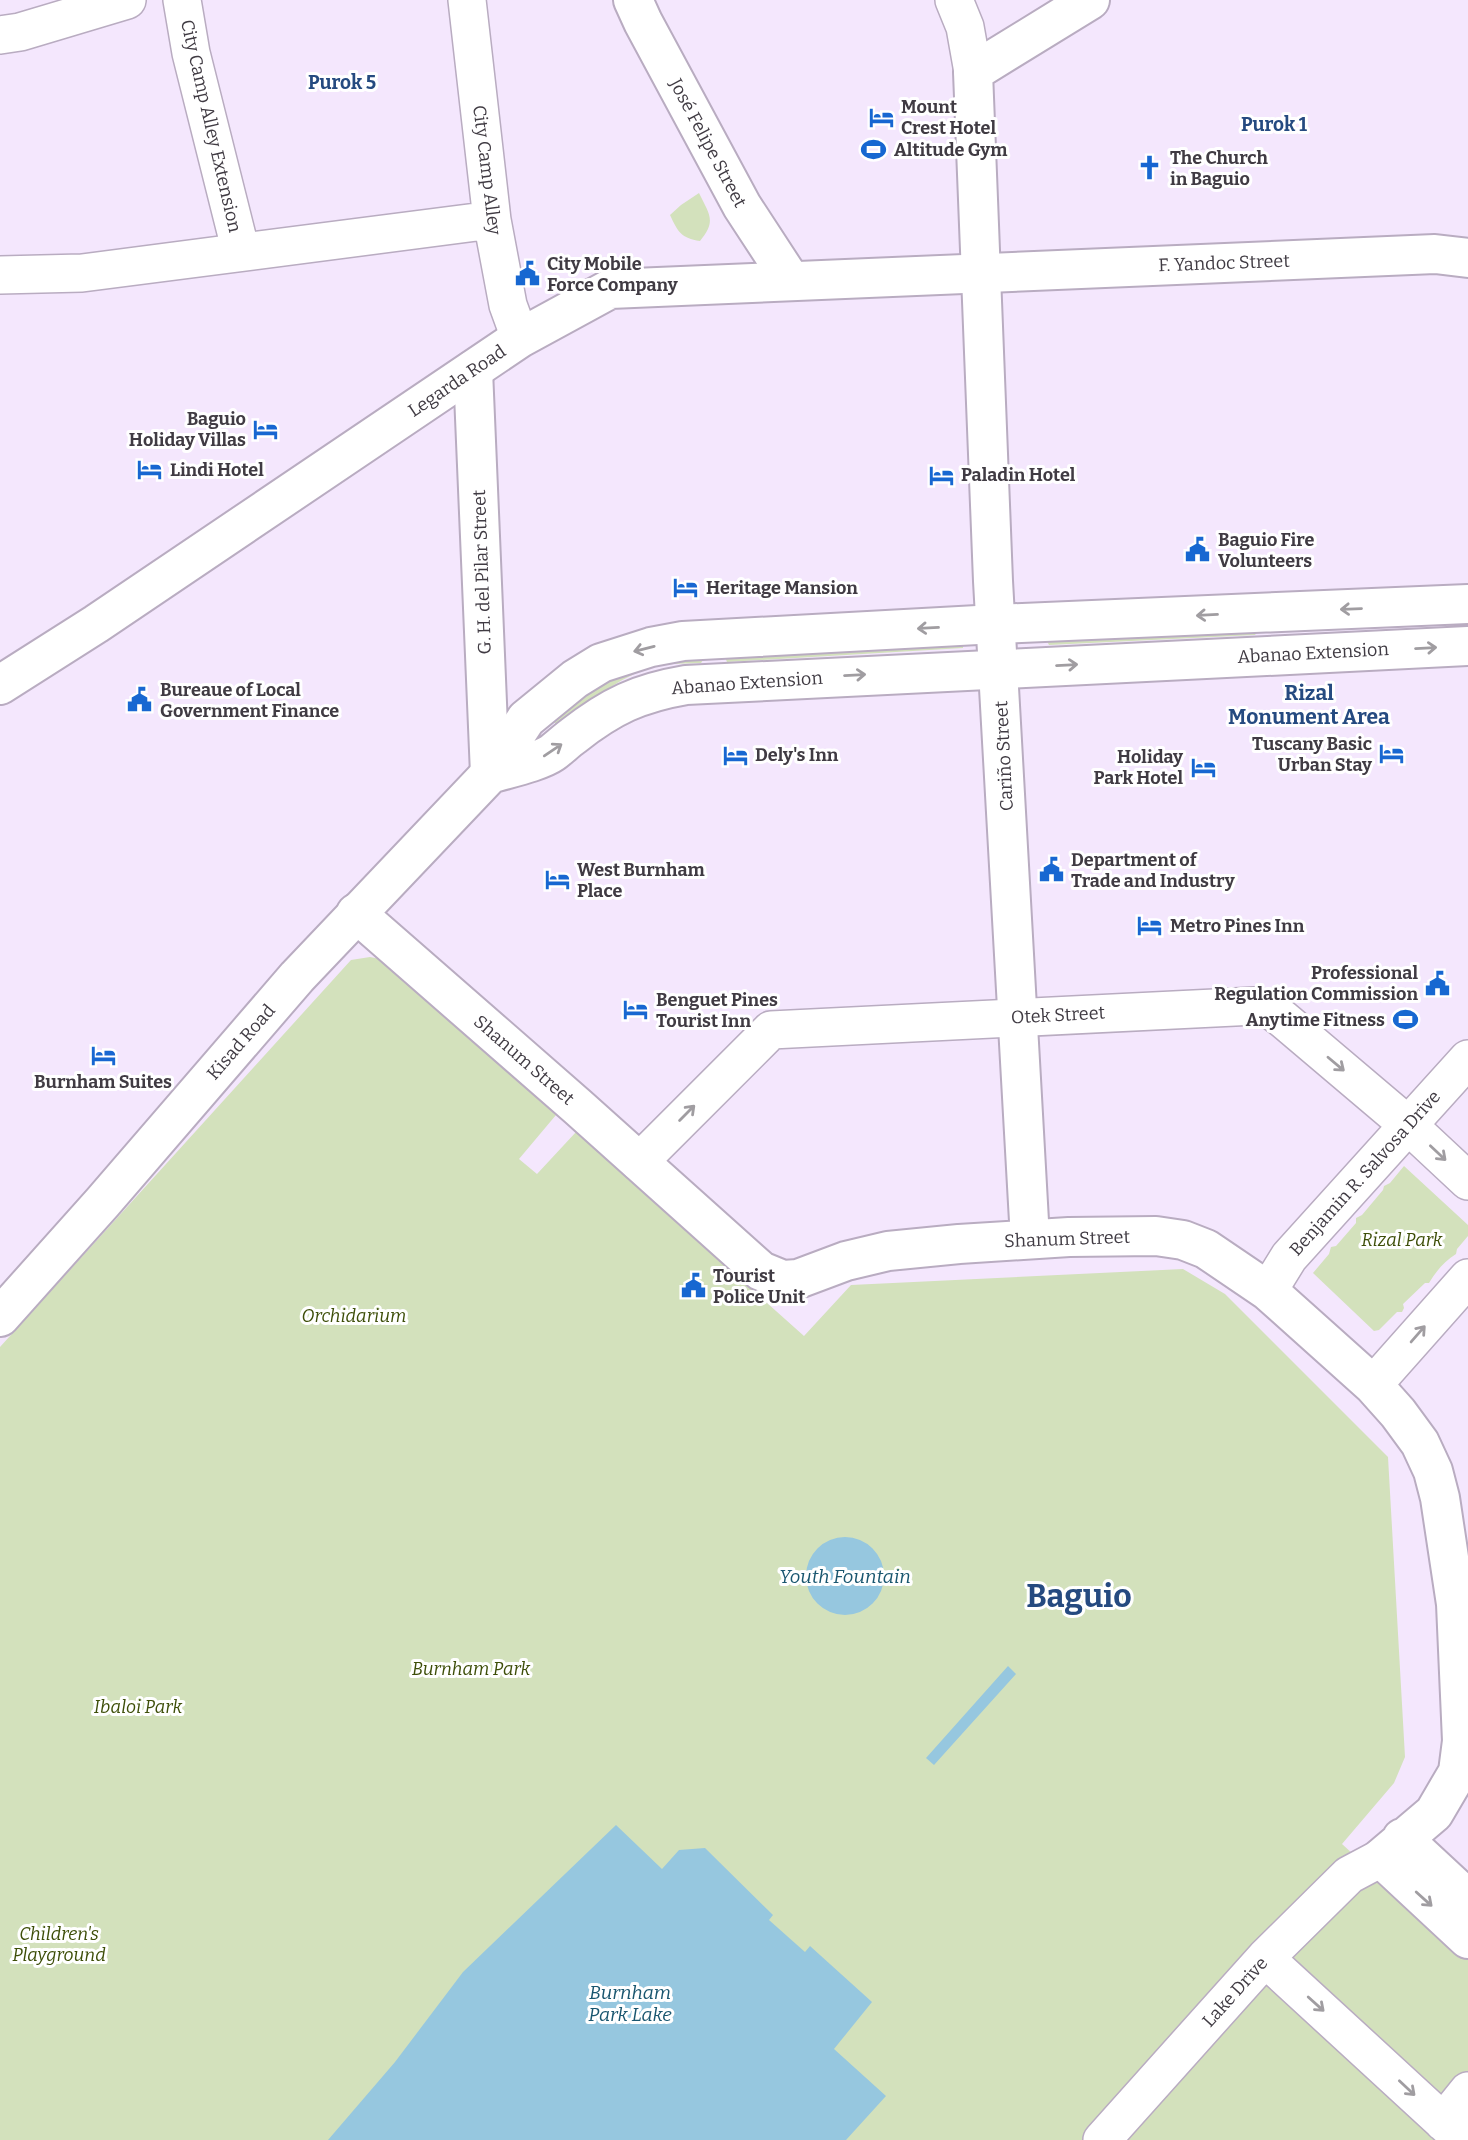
<svg xmlns="http://www.w3.org/2000/svg" width="1468" height="2140" viewBox="0 0 1468 2140" font-family="Bitter,serif">
  <rect width="100%" height="100%" fill="#f4e7fd"/>
  <path fill="#d3e1bc" d="M699 193C709 214 717 221 700 241 681 238 678 232 670 215L681 205Z
    M1258 631 1255 635 1049 645 1046 639Z
    M963 641V648L727 662 725 657Z
    M701 657 703 660 701 663C687 664 671 663 657 666 618 676 588 703 559 728L554 722 595 689 624 673 656 660Z
    M370 957 380 959 556 1115 519 1159 537 1174 576 1132 804 1336 851 1285 1183 1269 1225 1294 1388 1457 1405 1757 1394 1783 1342 1844 1468 1959V2140H0V1347L351 960Z
    M1404 1166 1468 1225V1236L1457 1249 1456 1254C1445 1261 1436 1271 1429 1283H1425L1403 1304 1404 1308 1402 1312H1397L1379 1330 1374 1331 1313 1273 1329 1254 1331 1247 1336 1246 1356 1223V1218L1362 1215 1383 1190 1384 1186 1390 1183Z"/>
  <path fill="#96c7df" d="M806 1576a39 39 0 1 1 78 0a39 39 0 1 1-78 0Z
    M1008 1666 1016 1674 934 1765 926 1758Z
    M616 1825 662 1869 679 1850 705 1848 773 1915 769 1920 805 1952 810 1946 872 2002 834 2049 886 2096 846 2140H328L395 2062 463 1972Z"/>
  <g fill="none" stroke-linecap="round" stroke-linejoin="round">
    <defs>
      <path id="minor" d="M182 0 191 53 241 252
        M467 0 492 220 508 305 520 338
        M954 0 965 27 973 72
        M0 35 20 32 127 0
        M0 275 82 273 492 220
        M639 1162 771 1030 1255 1006 1270 1009 1284 1020 1408 1125 1468 1181
        M1268 1291 1289 1257 1468 1059
        M1373 1385 1468 1278
        M1265 1958 1463 2140
        M1443 2122 1468 2091
        M1102 2140 1265 1958 1349 1875 1381 1858"/>
      <path id="tertiary" d="M633 0 643 22 742 206 791 281
        M473 370 490 774
        M356 913 578 1107 761 1271 783 1280 798 1279 846 1261 888 1251 959 1244 1069 1237 1156 1236 1183 1240 1206 1249 1268 1291 1373 1385 1398 1413 1420 1443 1433 1471 1440 1498 1456 1604 1462 1741 1458 1772 1434 1813 1381 1858 1468 1939
        M1030 1239 993 581 973 72 1090 0
        M1402 1838 1468 1899"/>
      <path id="secondary" d="M0 685 96 624 520 338 610 289 1435 254 1468 258
        M490 774C506 769 539 762 552 753 559 748 566 741 573 736 611 706 639 693 686 685L1468 646
        M0 1317 102 1203 297 977 490 774 526 719 575 679 601 663 651 647 683 641 996 624 1468 604"/>
    </defs>
    <use href="#minor" stroke="#b9acc1" stroke-width="40"/>
    <use href="#tertiary" stroke="#b9acc1" stroke-width="42"/>
    <use href="#secondary" stroke="#b9acc1" stroke-width="42"/>
    <use href="#minor" stroke="#fff" stroke-width="37"/>
    <use href="#tertiary" stroke="#fff" stroke-width="38"/>
    <use href="#secondary" stroke="#fff" stroke-width="38"/>
  </g>
  <defs><path id="oneway-shaft" d="M-6 0H5M1.5-3L5.5 0L1.5 3" fill="none" stroke-width="1.6" stroke-linecap="round" stroke-linejoin="round" transform="scale(1.75)"/></defs>
  <g stroke="#a09da1">
    <use href="#oneway-shaft" transform="translate(1351 609) rotate(178)"/>
    <use href="#oneway-shaft" transform="translate(1207 615) rotate(177)"/>
    <use href="#oneway-shaft" transform="translate(928 628) rotate(177)"/>
    <use href="#oneway-shaft" transform="translate(1426 648) rotate(-3)"/>
    <use href="#oneway-shaft" transform="translate(644 649) rotate(166)"/>
    <use href="#oneway-shaft" transform="translate(1067 665) rotate(-3)"/>
    <use href="#oneway-shaft" transform="translate(855 675) rotate(-3)"/>
    <use href="#oneway-shaft" transform="translate(553 750) rotate(-34)"/>
    <use href="#oneway-shaft" transform="translate(1336 1064) rotate(40)"/>
    <use href="#oneway-shaft" transform="translate(687 1113) rotate(-45)"/>
    <use href="#oneway-shaft" transform="translate(1438 1153) rotate(43)"/>
    <use href="#oneway-shaft" transform="translate(1418 1334) rotate(-49)"/>
    <use href="#oneway-shaft" transform="translate(1424 1899) rotate(42)"/>
    <use href="#oneway-shaft" transform="translate(1316 2004) rotate(42)"/>
    <use href="#oneway-shaft" transform="translate(1407 2088) rotate(43)"/>
  </g>
  <defs>
    <symbol id="hotel-bare" viewBox="-9 -9 18 18"><path d="M-6-4.5h1.5V1H6V5H4.5V3h-9V5H-6ZM-4 0a1.8 1.8 0 1 1 3.6 0ZM.5 0V-2.5h3Q6-2.5 6 0Z" fill="#1767d1" stroke="#fff" stroke-width="2.5" paint-order="stroke"/></symbol>
    <symbol id="stadium-bare" viewBox="-9 -9 18 18"><path d="M0-5a6.5 5 0 1 0 0 10a6.5 5 0 1 0 0-10ZM-3.5-1.8h7v3.6h-7Z" fill="#1767d1" stroke="#fff" stroke-width="2.5" paint-order="stroke"/></symbol>
    <symbol id="church-bare" viewBox="-9 -9 18 18"><path d="M-1.2-6h2.4v3.5h3.3v2.4h-3.3V6h-2.4V-.1h-3.3v-2.4h3.3Z" fill="#1767d1" stroke="#fff" stroke-width="2.5" paint-order="stroke"/></symbol>
    <symbol id="civic-bare" viewBox="-9 -9 18 18"><path d="M-.6-6.5H3V-4.5H.6V-3L4-1V1h2V6H-6V1h2V-1L-.6-3ZM-1.2 2.5V6h2.4V2.5Z" fill="#1767d1" stroke="#fff" stroke-width="2.5" paint-order="stroke"/></symbol>
  </defs>
  <g fill-rule="evenodd">
    <use href="#hotel-bare" x="864" y="100" width="35" height="35"/>
    <use href="#stadium-bare" x="856" y="132" width="35" height="35"/>
    <use href="#church-bare" x="1132" y="150" width="35" height="35"/>
    <use href="#civic-bare" x="510" y="256" width="35" height="35"/>
    <use href="#hotel-bare" x="248" y="412" width="35" height="35"/>
    <use href="#hotel-bare" x="132" y="452" width="35" height="35"/>
    <use href="#hotel-bare" x="924" y="458" width="35" height="35"/>
    <use href="#civic-bare" x="1180" y="532" width="35" height="35"/>
    <use href="#hotel-bare" x="668" y="570" width="35" height="35"/>
    <use href="#civic-bare" x="122" y="682" width="35" height="35"/>
    <use href="#hotel-bare" x="1374" y="736" width="35" height="35"/>
    <use href="#hotel-bare" x="718" y="738" width="35" height="35"/>
    <use href="#hotel-bare" x="1186" y="750" width="35" height="35"/>
    <use href="#civic-bare" x="1034" y="852" width="35" height="35"/>
    <use href="#hotel-bare" x="540" y="862" width="35" height="35"/>
    <use href="#hotel-bare" x="1132" y="908" width="35" height="35"/>
    <use href="#civic-bare" x="1420" y="966" width="35" height="35"/>
    <use href="#hotel-bare" x="618" y="992" width="35" height="35"/>
    <use href="#stadium-bare" x="1388" y="1002" width="35" height="35"/>
    <use href="#hotel-bare" x="86" y="1038" width="35" height="35"/>
    <use href="#civic-bare" x="676" y="1268" width="35" height="35"/>
  </g>
  <g text-anchor="middle" stroke-width="6" stroke-linejoin="round" paint-order="stroke">
    <g font-size="18" font-weight="bold" fill="#403b43" stroke="#fff" text-anchor="start">
      <text x="901" y="113">Mount<tspan x="901" dy="21">Crest Hotel</tspan></text>
      <text x="894" y="156">Altitude Gym</text>
      <text x="1170" y="164">The Church<tspan x="1170" dy="21">in Baguio</tspan></text>
      <text x="547" y="270">City Mobile<tspan x="547" dy="21">Force Company</tspan></text>
      <text x="246" y="425" text-anchor="end">Baguio<tspan x="246" dy="21">Holiday Villas</tspan></text>
      <text x="170" y="476">Lindi Hotel</text>
      <text x="961" y="481">Paladin Hotel</text>
      <text x="1218" y="546">Baguio Fire<tspan x="1218" dy="21">Volunteers</tspan></text>
      <text x="706" y="594">Heritage Mansion</text>
      <text x="160" y="696">Bureaue of Local<tspan x="160" dy="21">Government Finance</tspan></text>
      <text x="1372" y="750" text-anchor="end">Tuscany Basic<tspan x="1372" dy="21">Urban Stay</tspan></text>
      <text x="755" y="761">Dely's Inn</text>
      <text x="1183" y="763" text-anchor="end">Holiday<tspan x="1183" dy="21">Park Hotel</tspan></text>
      <text x="1071" y="866">Department of<tspan x="1071" dy="21">Trade and Industry</tspan></text>
      <text x="577" y="876">West Burnham<tspan x="577" dy="21">Place</tspan></text>
      <text x="1170" y="932">Metro Pines Inn</text>
      <text x="1418" y="979" text-anchor="end">Professional<tspan x="1418" dy="21">Regulation Commission</tspan></text>
      <text x="656" y="1006">Benguet Pines<tspan x="656" dy="21">Tourist Inn</tspan></text>
      <text x="1385" y="1026" text-anchor="end">Anytime Fitness</text>
      <text x="103" y="1088" text-anchor="middle">Burnham Suites</text>
      <text x="713" y="1282">Tourist<tspan x="713" dy="21">Police Unit</tspan></text>
    </g>
    <g font-size="18" fill="#403b43" stroke="#fff">
      <text transform="translate(211 126) rotate(77)" y="6">City Camp Alley Extension</text>
      <text transform="translate(708 143) rotate(62)" y="6">José Felipe Street</text>
      <text transform="translate(487 170) rotate(83)" y="6">City Camp Alley</text>
      <text transform="translate(1224 263) rotate(-2)" y="6">F. Yandoc Street</text>
      <text transform="translate(457 381) rotate(-34)" y="6">Legarda Road</text>
      <text transform="translate(482 572) rotate(-92)" y="6">G. H. del Pilar Street</text>
      <text transform="translate(1313 653) rotate(-3)" y="6">Abanao Extension</text>
      <text transform="translate(747 683) rotate(-4)" y="6">Abanao Extension</text>
      <text transform="translate(1004 756) rotate(-93)" y="6">Cariño Street</text>
      <text transform="translate(1058 1015) rotate(-3)" y="6">Otek Street</text>
      <text transform="translate(241 1042) rotate(-49)" y="6">Kisad Road</text>
      <text transform="translate(524 1060) rotate(41)" y="6">Shanum Street</text>
      <text transform="translate(1365 1173) rotate(-48)" y="6">Benjamin R. Salvosa Drive</text>
      <text transform="translate(1067 1239) rotate(-2)" y="6">Shanum Street</text>
      <text transform="translate(1235 1992) rotate(-48)" y="6">Lake Drive</text>
    </g>
    <g font-size="18" font-style="italic" fill="#3d4e08" stroke="#fff">
      <text x="1402" y="1246">Rizal Park</text>
      <text x="354" y="1322">Orchidarium</text>
      <text x="471" y="1675">Burnham Park</text>
      <text x="138" y="1713">Ibaloi Park</text>
      <text x="59" y="1940">Children's<tspan x="59" dy="21">Playground</tspan></text>
    </g>
    <g font-size="19" font-weight="bold" fill="#254a80" stroke="#fff">
      <text x="342" y="89">Purok 5</text>
      <text x="1274" y="131">Purok 1</text>
    </g>
    <g font-size="19" font-style="italic" fill="#19566f" stroke="#fff">
      <text x="845" y="1583">Youth Fountain</text>
      <text x="630" y="1999">Burnham<tspan x="630" dy="22">Park Lake</tspan></text>
    </g>
    <g font-size="21" font-weight="bold" fill="#254a80" stroke="#fff">
      <text x="1309" y="700">Rizal<tspan x="1309" dy="24">Monument Area</tspan></text>
    </g>
    <g font-size="32" font-weight="bold" fill="#254a80" stroke="#fff">
      <text x="1079" y="1607">Baguio</text>
    </g>
  </g>
</svg>
